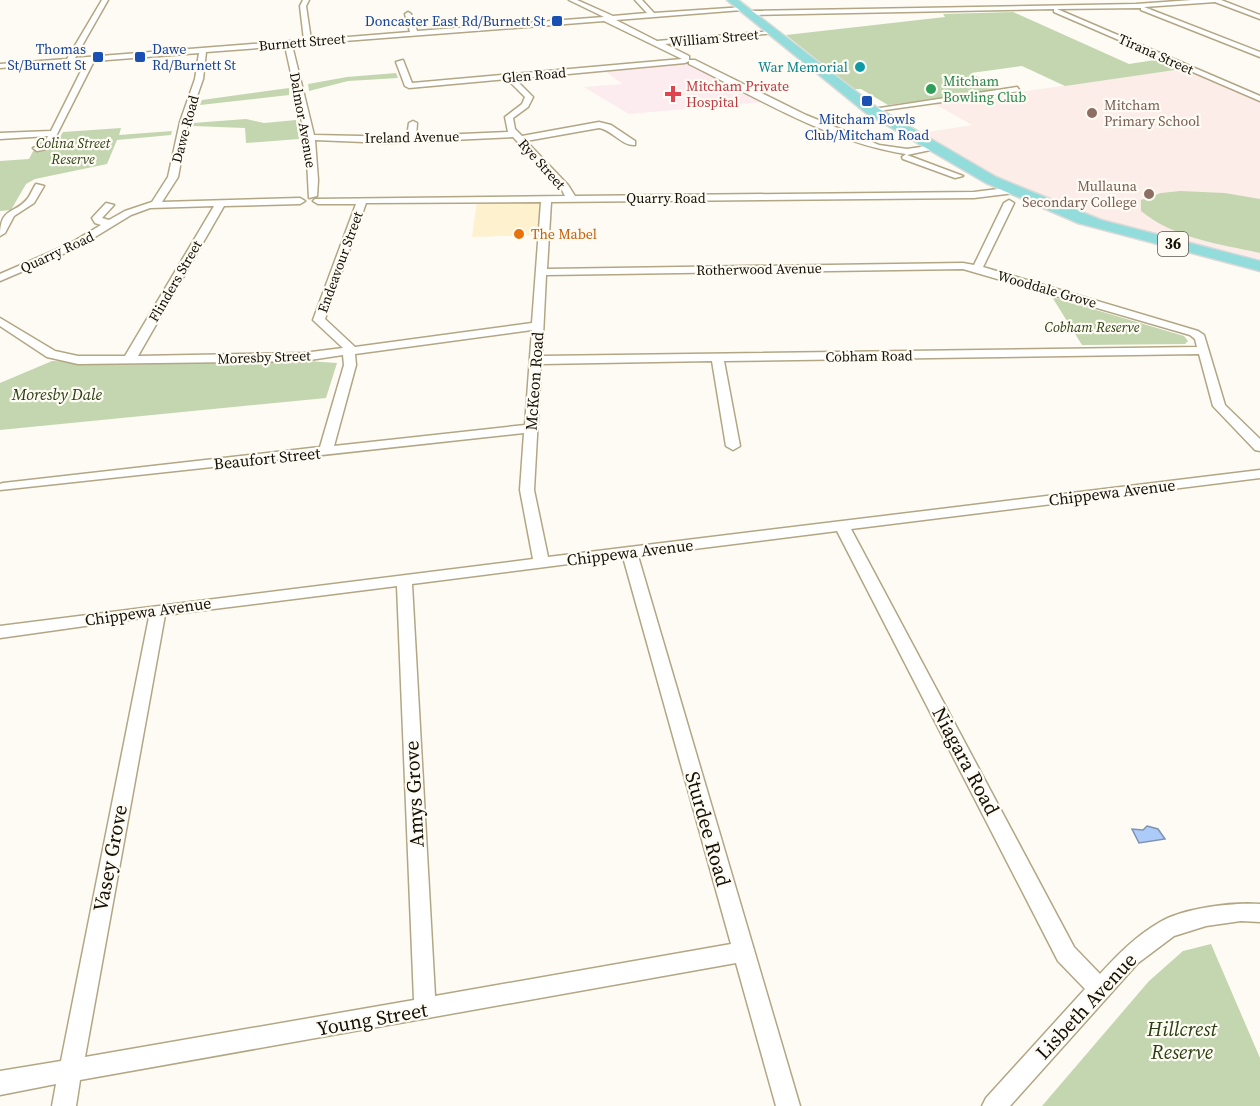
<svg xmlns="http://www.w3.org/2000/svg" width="1260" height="1106" viewBox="0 0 1260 1106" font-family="'Source Serif 4',serif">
  <rect width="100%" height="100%" fill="#fdfbf3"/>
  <path fill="#fef1ce" d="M477 202H541L538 235 472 237Z"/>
  <path fill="#fcede8" d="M1182 69 1260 103V259L1103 220 996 178 922 133 972 125 935 104Z"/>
  <path fill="#fcecef" d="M682 63 692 64 764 102 629 114 584 87 623 84 603 70Z"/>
  <path fill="#c3d6b0" d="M1013 12 1129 64 1161 59 1182 69 1065 86 1022 66 971 73 1001 90 888 105 861 89H854L786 35 945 17 943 14Z
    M396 73 398 78 348 81 309 91 308 84 347 77Z
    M289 88V95L200 105 202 100Z
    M246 119 264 123 296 120 299 139 246 143 245 128 193 126V123Z
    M121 128 119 135 172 131 171 135 117 140 107 164 35 179 26 184 11 210 0 211V161L29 159 40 138 60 137 63 132Z
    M1180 191 1225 193 1260 199V253C1219 244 1174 238 1141 211V200L1161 193Z
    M1052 297 1184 336 1188 341 1185 344 1082 345Z
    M293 360 337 363 326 398 0 430V383L52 361 117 363Z
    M1211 944 1260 1058V1106H1042L1149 981 1183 951Z"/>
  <path fill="#accbf9" stroke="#7f93b0" stroke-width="1.5" d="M1147 826 1158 829 1165 839 1139 843 1132 829 1143 830Z"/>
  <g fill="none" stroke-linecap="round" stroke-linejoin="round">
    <defs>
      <path id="street" d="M102 0H108L75 58 304 40 300 6 303 0H309L306 6 311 40 410 32 405 14 408 12 411 14 417 31 604 17 569 0H577L613 16 647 13 635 0H642L654 13 744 7 742 10 616 20 657 41 772 31 775 33 665 44 689 56V61L685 63 515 79 533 97 528 107 513 118 515 129 522 136 599 122 611 125 635 141V145C622 146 612 130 599 128L526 141 568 185 575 196 974 192 1014 187 1019 190 1014 193 974 198 551 202 547 269 963 263 974 265 1004 203 1009 200 1014 203 983 267 1198 331 1204 335 1225 405 1260 439V451L1255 450 1213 406 1199 354 724 361 740 446 733 450 726 446 712 361 541 364 534 490 548 557 1260 470V478L851 529 1074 947 1100 974C1118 954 1136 936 1160 922 1183 908 1233 902 1260 904V922L1241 921 1206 926 1174 936 1138 963 1010 1106H982L986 1098 1085 989 1058 961 837 531 638 556 800 1106H776L736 963 80 1080 76 1106H52L56 1084 0 1095V1071L61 1061 149 617 0 638V626L533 559 520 490 524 433 0 490V484L3 483 320 447 344 365 343 355 303 361 78 364 47 357 0 326V318L55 351 78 356H125L214 206 150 208 131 215 77 248 0 281V274L69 244 101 225 95 223 92 218 106 203 114 205 102 218 109 220 125 211 152 202 168 177 180 122 195 79 199 53 94 61 50 148 37 151 33 148 44 144 48 136 0 139V133L51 131 86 61 0 68V64L67 59ZM604 21 682 59 412 83 403 60 396 62 405 86 409 88 507 79 525 97 522 104 505 117 508 132 416 136 417 123 413 121 409 123 407 137 314 135 292 45ZM285 46 306 141 309 198 317 196 318 180 315 140 388 143 513 137 561 188 565 196 315 199 313 201 318 204H356L313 320 343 348 303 353 138 356 224 206 300 204 305 201 300 198 162 202 178 177 188 122 203 79 206 52ZM541 202 532 323 355 347 325 319 366 203ZM963 269 1190 335 1195 339 1197 347 542 356 546 275ZM532 330 525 425 334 446 356 365 355 354ZM623 557 731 944 435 996 412 584ZM397 586 414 1000 85 1057 165 615Z
        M1192 0H1221L1260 15V19L1215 2 1144 7 1260 52V57L1141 10V8L1057 9 1260 96V101L1054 12V9L749 15 746 13 749 11 1136 4Z
        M689 60H695L806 115 879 145 907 149 935 145V149L907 155 963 176 955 178 903 159 902 157 906 154C829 142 758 98 689 64Z
        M1017 87 1020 91 871 112 867 110Z
        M36 184 44 186 34 203 14 216 5 233 0 236C0 206 15 215 28 198 31 194 33 188 36 184Z"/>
      <path id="primary" d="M727 0H738L876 107 996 177 1101 220 1260 261V271L1078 223 986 183 866 113Z"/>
    </defs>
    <use href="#street" stroke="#b2a684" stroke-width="3"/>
    <use href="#primary" stroke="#dad9d7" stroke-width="3"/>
    <use href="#street" fill="#fff" fill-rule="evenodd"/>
    <use href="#primary" fill="#92dddc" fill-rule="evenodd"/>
  </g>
  <g fill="#1a4fb4" stroke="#fdfbf3" stroke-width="2">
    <rect x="551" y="15" width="12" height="12" rx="3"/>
    <rect x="92" y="51" width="12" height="12" rx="3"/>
    <rect x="134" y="51" width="12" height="12" rx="3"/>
    <rect x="861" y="95" width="12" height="12" rx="3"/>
  </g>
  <circle fill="#0f9aa8" stroke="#fdfbf3" stroke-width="2" cx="860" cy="67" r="6"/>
  <circle fill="#2e9e5b" stroke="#fdfbf3" stroke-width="2" cx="931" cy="89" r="6"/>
  <path fill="#e0444e" stroke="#fdfbf3" stroke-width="2" d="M670 85h6v6h6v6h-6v6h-6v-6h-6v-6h6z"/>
  <g fill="#8d6e63" stroke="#fdfbf3" stroke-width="2">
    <circle cx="1092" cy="113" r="6"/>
    <circle cx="1149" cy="194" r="6"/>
  </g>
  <circle fill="#e8710a" stroke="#fdfbf3" stroke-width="2" cx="519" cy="234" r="6"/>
  <g text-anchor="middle" stroke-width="4.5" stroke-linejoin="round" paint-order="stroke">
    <g font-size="14" fill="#164399" stroke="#fdfbf3" text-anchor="end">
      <text x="545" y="26">Doncaster East Rd/Burnett St</text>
      <text x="86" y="54">Thomas<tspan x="86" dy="16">St/Burnett St</tspan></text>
      <text x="152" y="54" text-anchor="start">Dawe<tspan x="152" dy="16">Rd/Burnett St</tspan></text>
      <text x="867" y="124" text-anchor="middle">Mitcham Bowls<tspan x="867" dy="16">Club/Mitcham Road</tspan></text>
    </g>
    <g font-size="14" fill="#151005" stroke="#fdfbf3">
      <text transform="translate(714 38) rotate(-5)" y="5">William Street</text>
      <text transform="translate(302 42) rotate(-5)" y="5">Burnett Street</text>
      <text transform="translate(1156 54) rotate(24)" y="5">Tirana Street</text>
      <text transform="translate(534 75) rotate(-5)" y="5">Glen Road</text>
      <text transform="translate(303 120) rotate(80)" y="5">Dalmor Avenue</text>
      <text transform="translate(185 129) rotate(-75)" y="5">Dawe Road</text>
      <text transform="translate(412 137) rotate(-1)" y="5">Ireland Avenue</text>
      <text transform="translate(542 164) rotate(48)" y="5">Rye Street</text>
      <text x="666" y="203">Quarry Road</text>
      <text transform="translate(57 252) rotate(-25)" y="5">Quarry Road</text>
      <text transform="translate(340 262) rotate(-70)" y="5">Endeavour Street</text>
      <text transform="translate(759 269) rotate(-1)" y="5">Rotherwood Avenue</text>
      <text transform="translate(175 281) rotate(-60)" y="5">Flinders Street</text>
      <text transform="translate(1047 289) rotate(16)" y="5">Wooddale Grove</text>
      <text transform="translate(869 356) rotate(-1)" y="5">Cobham Road</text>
      <text transform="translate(264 357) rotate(-2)" y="5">Moresby Street</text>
    </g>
    <g font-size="14" fill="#0d838f" stroke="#fdfbf3" text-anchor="end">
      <text x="848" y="72">War Memorial</text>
    </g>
    <g font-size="14" fill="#27864d" stroke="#fdfbf3" text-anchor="start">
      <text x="943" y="86">Mitcham<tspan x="943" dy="16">Bowling Club</tspan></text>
    </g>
    <g font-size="14" fill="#be3a42" stroke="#fdfbf3" text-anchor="start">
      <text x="686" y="91">Mitcham Private<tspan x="686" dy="16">Hospital</tspan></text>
    </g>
    <g font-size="14" fill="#785e54" stroke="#fdfbf3" text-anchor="start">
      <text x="1104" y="110">Mitcham<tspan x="1104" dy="16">Primary School</tspan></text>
      <text x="1137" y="191" text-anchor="end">Mullauna<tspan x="1137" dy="16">Secondary College</tspan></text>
    </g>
    <g font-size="14" font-style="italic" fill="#2b3e11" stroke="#fdfbf3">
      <text x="73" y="148">Colina Street<tspan x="73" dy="16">Reserve</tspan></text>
      <text x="1092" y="332">Cobham Reserve</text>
    </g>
    <g font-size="14" fill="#c56008" stroke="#fdfbf3" text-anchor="start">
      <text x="531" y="239">The Mabel</text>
    </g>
    <rect fill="#fdfbf3" stroke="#5b564c" stroke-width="1.5" x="1158" y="232" width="30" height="24" rx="4.5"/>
    <g font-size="15" font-weight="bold" fill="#151005">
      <text x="1173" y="249">36</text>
    </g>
    <g font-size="16" fill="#151005" stroke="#fdfbf3">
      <text transform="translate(534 381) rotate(-86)" y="6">McKeon Road</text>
      <text transform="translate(267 458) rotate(-6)" y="6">Beaufort Street</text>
      <text transform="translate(1112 492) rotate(-7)" y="6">Chippewa Avenue</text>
      <text transform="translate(630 552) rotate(-7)" y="6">Chippewa Avenue</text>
      <text transform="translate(148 611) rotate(-8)" y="6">Chippewa Avenue</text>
    </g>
    <g font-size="16" font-style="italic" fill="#2b3e11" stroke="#fdfbf3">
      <text x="57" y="400">Moresby Dale</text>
    </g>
    <g font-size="20" fill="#151005" stroke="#fdfbf3">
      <text transform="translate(966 761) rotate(62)" y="7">Niagara Road</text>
      <text transform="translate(414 794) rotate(-93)" y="7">Amys Grove</text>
      <text transform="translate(708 829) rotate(74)" y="7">Sturdee Road</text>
      <text transform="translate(110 858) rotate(-79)" y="7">Vasey Grove</text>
      <text transform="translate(1086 1006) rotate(-47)" y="7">Lisbeth Avenue</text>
      <text transform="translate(372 1019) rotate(-10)" y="7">Young Street</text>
    </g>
    <g font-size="20" font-style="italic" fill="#2b3e11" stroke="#fdfbf3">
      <text x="1182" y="1036">Hillcrest<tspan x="1182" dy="23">Reserve</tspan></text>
    </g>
  </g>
</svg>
